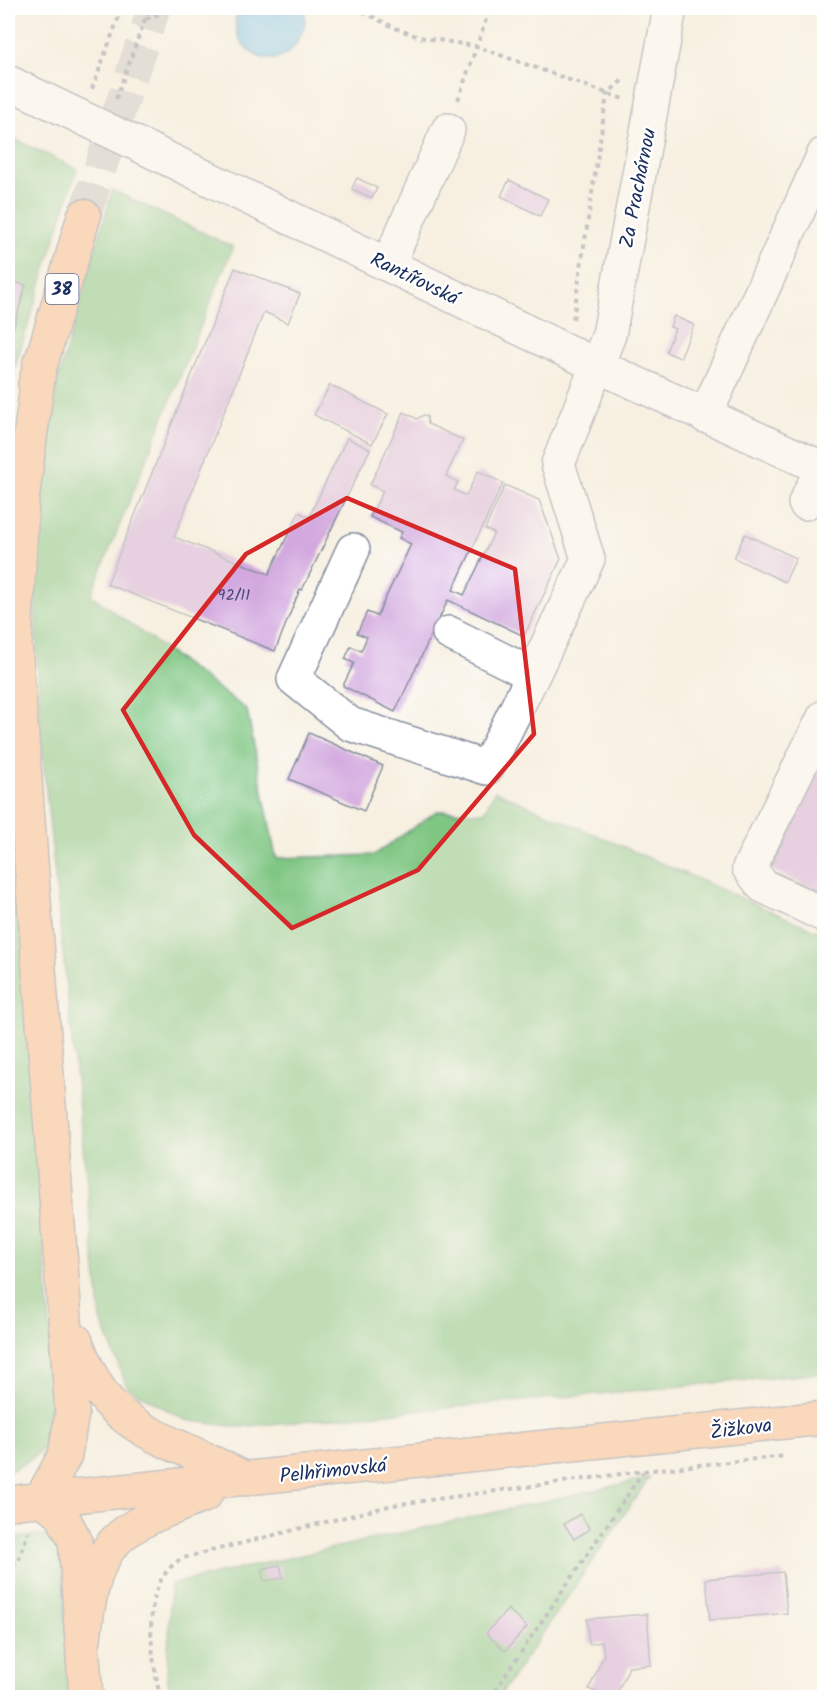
<svg xmlns="http://www.w3.org/2000/svg" width="832" height="1705" viewBox="0 0 832 1705" font-family="Kalam,sans-serif">
  <rect width="100%" height="100%" fill="#fff"/>
  <filter id="ink" filterUnits="userSpaceOnUse"><feTurbulence type="fractalNoise" baseFrequency=".0167" numOctaves="2"/><feDisplacementMap in="SourceGraphic" scale="12" xChannelSelector="R" yChannelSelector="G"/><feConvolveMatrix kernelMatrix="1 2 1 2 8 2 1 2 1" color-interpolation-filters="sRGB"/></filter>
  <filter id="wash" filterUnits="userSpaceOnUse"><feTurbulence type="fractalNoise" baseFrequency=".008" numOctaves="4" result="noise"/><feDisplacementMap in="SourceGraphic" scale="24" xChannelSelector="R" yChannelSelector="G"/><feGaussianBlur stdDeviation="1.35" result="paint"/><feColorMatrix in="noise" values="0 0 0 0 0 0 0 0 0 0 0 0 0 0 0 0 0 1.4 0 .05"/><feComposite in="paint" operator="in"/></filter>
  <g filter="url(#wash)">
    <rect width="100%" height="100%" fill="#f7f0e1"/>
    <path fill="#7fc682" stroke="#4d7a70" stroke-width="1.5" d="M8 136 77 169 8 389Z
      M112 190 233 247 91 595 247 710 276 858 374 855 437 811 484 812 495 791 824 934V1373L238 1427 185 1420 127 1387 101 1320 40 732 34 580 39 515 58 379Z
      M8 766 57 1416C52 1448 34 1459 8 1472Z
      M649 1478 499 1697H172L167 1677 171 1584Z
      M40 1535 55 1539 63 1558 69 1697H8V1539Z"/>
    <path fill="#6ec1ea" stroke="#4478a4" stroke-width="1.5" d="M266 8H304C307 17 305 26 301 35 278 84 230 49 236 16Z"/>
    <g id="blocks">
      <path fill="#d2a8de" d="M357 178 377 188 372 198 352 189Z
        M509 180 548 199 540 216 501 196Z
        M235 268 300 294 288 323 264 312 174 537 269 574 299 512 309 517 347 438 370 449 302 590 300 589 275 651 107 584Z
        M10 281 26 285 8 346V288Z
        M674 316 694 325 680 358 666 352 675 329 670 327Z
        M330 385 388 414 372 444 314 415Z
        M404 412 417 419 423 415 427 416 428 424 463 440 446 476 458 482 454 490 466 496 478 471 503 483 453 590 464 595 494 533 485 529 505 485 539 500 561 559 524 636 448 600 395 712 343 686 354 663 345 659 351 646 361 651 367 637 357 633 367 612 377 616 411 544 399 538 402 532 370 517 383 491 370 485Z
        M745 534 796 558 785 582 734 558Z
        M309 733 383 766 364 811 289 779Z
        M824 754V895L769 869Z
        M580 1514 590 1529 574 1539 564 1524Z
        M280 1565 283 1578 264 1581 261 1569Z
        M783 1572 787 1613 710 1620 706 1579Z
        M508 1609 527 1627 505 1651 486 1633Z
        M647 1614 651 1665 629 1667 615 1698H608L589 1689 604 1655 602 1642 589 1644 587 1619Z"/>
    </g>
  </g>
  <g filter="url(#ink)">
    <use href="#blocks" fill-opacity="0" stroke="#8990a0" stroke-width="1.5"/>
    <g fill="none" stroke-linecap="round" stroke-linejoin="round">
      <path stroke="#cbc9c7" stroke-width="33" stroke-dasharray="33 16" stroke-linecap="butt" d="M84 216 154 8"/>
      <defs>
        <path id="minor" d="M8 82 598 366 824 469
          M388 265 448 130
          M705 416 824 154
          M805 503 822 468
          M353 550 294 679 350 724 487 768 533 675
          M449 633 533 675 588 559 558 464 609 335 670 8
          M824 717 749 868 763 886 824 915"/>
        <path id="major" d="M40 362 22 500 15 645 72 1413 65 1455 41 1499
          M35 384 84 216
          M76 1341C98 1402 120 1421 179 1447 202 1457 224 1468 246 1479
          M41 1499 60 1512 75 1540 86 1698
          M8 1503 824 1418
          M84 1639C95 1537 114 1530 205 1495"/>
      </defs>
      <use href="#minor" stroke="#8990a0" stroke-width="36"/>
      <use href="#major" stroke="#8990a0" stroke-width="36"/>
      <path stroke="#8990a0" stroke-width="4" stroke-dasharray="4.5 4.5" stroke-linecap="butt" d="M355 8 395 28 419 37 475 46 623 99
        M146 19 173 8
        M92 89 122 8
        M116 99 149 8
        M458 100 490 8
        M573 319 607 94 624 79
        M8 1574 20 1557 28 1532
        M160 1698C152 1655 137 1583 183 1558L393 1505 643 1471 785 1456
        M490 1698 643 1472"/>
      <use href="#minor" stroke="#fff" stroke-width="33"/>
      <use href="#major" stroke="#fcba8d" stroke-width="33"/>
    </g>
  </g>
  <path d="M0 0H832V1705H0ZM347 498 515 569 534 734 418 870 292 928 194 835 123 710 246 554Z" fill="#f7f0e1" fill-opacity=".55" fill-rule="evenodd"/>
  <path fill="none" stroke="#d62828" stroke-width="4.5" stroke-linejoin="round" d="M347 498 515 569 534 734 418 870 292 928 194 835 123 710 246 554Z"/>
  <g text-anchor="middle" stroke-width="4.5" stroke-linejoin="round" paint-order="stroke">
    <g font-size="16" fill="#494d7e">
      <text x="234" y="600">92/11</text>
    </g>
    <rect fill="#fff" stroke="#5f6d8e" stroke-width="1.5" x="45.5" y="274" width="33" height="30" rx="4.5"/>
    <g font-size="18" font-weight="bold" fill="#1b2f5e">
      <text x="62" y="295">38</text>
    </g>
    <g font-size="20" fill="#1b2f5e" stroke="#fff">
      <text transform="translate(637 188) rotate(-79)" y="7">Za Prachárnou</text>
      <text transform="translate(415 278) rotate(26)" y="7">Rantířovská</text>
      <text transform="translate(741 1428) rotate(-7)" y="7">Žižkova</text>
      <text transform="translate(333 1470) rotate(-6)" y="7">Pelhřimovská</text>
    </g>
  </g>
  <rect width="832" height="1705" fill="none" stroke="#fff" stroke-width="30"/>
</svg>
